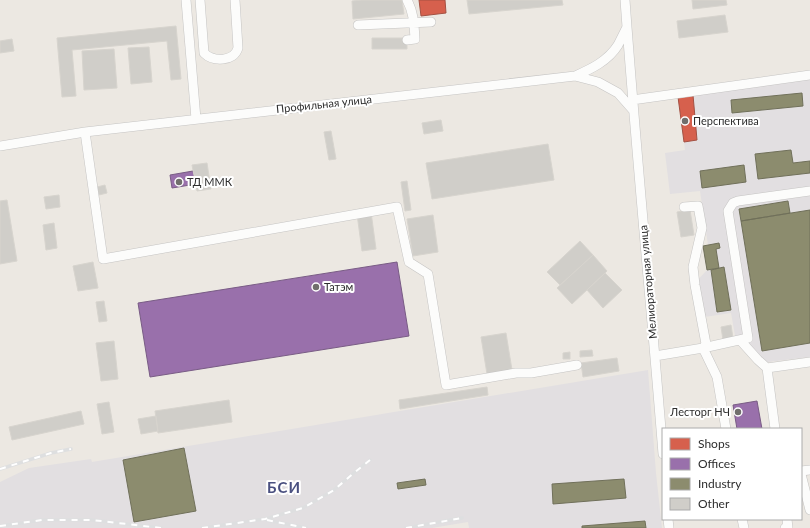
<svg xmlns="http://www.w3.org/2000/svg" width="810" height="528" viewBox="0 0 810 528" font-family="Lato,sans-serif">
  <rect width="100%" height="100%" fill="#ece8e2"/>
  <path fill="#e2dfe1" d="M810 79V357L768 362 736 341 731 313 698 318 693 285 707 270 703 246 708 245 700 191 670 194 665 153 685 150 678 97Z
    M648 370 656 473 662 528H469L468 522 432 528H0V482L29 468 91 459 92 462Z"/>
  <path fill="#d6604d" stroke="#a35143" d="M419 0H445L446 13 421 16Z
    M693 95 697 140 684 142 678 97Z"/>
  <path fill="#9970ab" stroke="#795c85" d="M193 171 196 184 172 188 170 175Z
    M397 262 409 336 150 377 138 303Z
    M757 401 762 429H737L733 405Z"/>
  <path fill="#8c8c6e" stroke="#70705a" d="M802 93 803 106 732 113 731 100Z
    M791 150 793 163 810 161V173L758 179 755 154Z
    M744 165 746 182 702 188 700 171Z
    M788 201 790 213 741 221 739 209Z
    M810 210V343L762 351 741 221Z
    M719 243 720 248 716 249 719 268 707 270 703 246Z
    M724 267 731 310 717 312 711 270Z
    M184 448 196 511 134 522 123 460Z
    M425 479 426 485 398 489 397 483Z
    M624 479 626 498 553 504 552 484Z
    M645 521 646 528H582V526Z"/>
  <path fill="#d0cec9" stroke="#d7d4ce" d="M361 0H402L404 14 353 19 352 1Z
    M467 0H562L563 5 469 14Z
    M692 0H726L727 5 693 9Z
    M725 15 728 32 679 38 677 21Z
    M176 26 181 79 171 80 167 41 72 50 76 96 62 97 57 38Z
    M372 38H407V49H372Z
    M12 39 14 51 0 53V41Z
    M149 47 152 82 131 84 128 48Z
    M114 49 117 88 84 90 82 51Z
    M441 120 443 131 424 134 422 123Z
    M331 131 336 159 329 160 324 132Z
    M548 144 554 180 432 199 426 163Z
    M207 163 211 189 197 191 192 165Z
    M407 181 411 210 405 211 401 182Z
    M105 185 107 193 99 195 97 187Z
    M59 195 60 207 46 209 44 197Z
    M7 200 17 261 0 264V201Z
    M690 210 694 235 681 237 677 212Z
    M371 212 376 249 362 251 357 214Z
    M433 215 438 252 413 256 407 219Z
    M54 223 57 248 46 250 43 225Z
    M580 241 593 255 560 285 547 272Z
    M593 255 607 271 572 304 557 288Z
    M93 262 98 288 78 291 73 266Z
    M605 273 622 290 603 308 587 290Z
    M104 301 107 321 99 322 96 302Z
    M731 325 733 338 723 340 721 327Z
    M506 333 512 370 487 374 481 337Z
    M114 341 118 379 101 381 96 343Z
    M592 350 593 356 580 357V351Z
    M570 352V359H563V353Z
    M617 358 619 371 583 377 581 363Z
    M487 387 488 395 400 409 399 400Z
    M229 400 232 422 158 433 155 411Z
    M109 402 114 432 102 434 97 404Z
    M81 411 84 424 12 440 9 427Z
    M156 416 158 431 141 434 138 419Z"/>
  <g fill="none" stroke-linecap="round" stroke-linejoin="round">
    <defs>
      <path id="minor" d="M186 0 196 119
        M200 0 204 53C213 62 234 62 238 48L235 0
        M625 0C636 152 651 303 663 454
        M358 25 431 22
        M407 40 415 39C414 25 414 13 407 0
        M575 76 598 82 618 93 633 110
        M632 100 810 75
        M85 132 103 259 397 207 409 262 428 274 446 385 516 373H531L577 365
        M0 146 85 132 575 76C591 69 608 61 618 45 621 39 624 33 627 27
        M684 207 698 206 702 228 693 267 695 285 706 344 703 348 717 377 726 429
        M740 340 758 360 767 368 810 362
        M655 356 703 348 748 338 728 211 733 203 738 201 810 191
        M767 368 775 429
        M801 471 810 470
        M801 474 810 510
        M668 519 669 528
        M742 519 744 528
        M785 528H788L787 519"/>
    </defs>
    <use href="#minor" stroke="#c5c4c3" stroke-width="10"/>
    <use href="#minor" stroke="#fcfcfb" stroke-width="9"/>
    <defs>
      <path id="rail" d="M0 469 51 453 71 449
        M267 520 306 528
        M0 526 42 520H92L161 528
        M202 528 265 519 303 508 334 490 355 472 370 460
        M406 528 462 518"/>
    </defs>
    <use href="#rail" stroke="#dedfe0" stroke-width="3.5"/>
    <use href="#rail" stroke="#fff" stroke-width="2" stroke-dasharray="6" stroke-linecap="butt"/>
  </g>
  <g fill="#706e6c" stroke="#fff" stroke-width="1.5">
    <circle cx="685" cy="121" r="4"/>
    <circle cx="179" cy="182" r="4"/>
    <circle cx="316" cy="287" r="4"/>
    <circle cx="738" cy="412" r="4"/>
  </g>
  <g text-anchor="middle" stroke-width="4" stroke-linejoin="round" paint-order="stroke">
    <g font-size="11" fill="#2d2d2d" stroke="#fff">
      <text transform="translate(324 104) rotate(-6)" y="4">Профильная улица</text>
      <text transform="translate(648 282) rotate(-95)" y="4">Мелиораторная улица</text>
    </g>
    <g font-size="11" fill="#2d2d2d" stroke="#fff" text-anchor="start">
      <text x="693" y="125">Перспектива</text>
      <text x="187" y="186">ТД ММК</text>
      <text x="324" y="291">Татэм</text>
      <text x="730" y="416" text-anchor="end">Лесторг НЧ</text>
    </g>
    <g font-size="15" font-weight="bold" letter-spacing="1" fill="#4a5080" stroke="#fff">
      <text x="284" y="493">БСИ</text>
    </g>
  </g>
  <rect x="662" y="428" width="140" height="92" fill="#ffffff" stroke="#ababab"/>
  <rect x="670" y="438" width="20" height="12" fill="#d6604d" stroke="#ababab"/>
  <text x="698" y="448" font-size="12" fill="#2d2d2d">Shops</text>
  <rect x="670" y="458" width="20" height="12" fill="#9970ab" stroke="#ababab"/>
  <text x="698" y="468" font-size="12" fill="#2d2d2d">Offices</text>
  <rect x="670" y="478" width="20" height="12" fill="#8c8c6e" stroke="#ababab"/>
  <text x="698" y="488" font-size="12" fill="#2d2d2d">Industry</text>
  <rect x="670" y="498" width="20" height="12" fill="#d0cec9" stroke="#ababab"/>
  <text x="698" y="508" font-size="12" fill="#2d2d2d">Other</text>
</svg>
